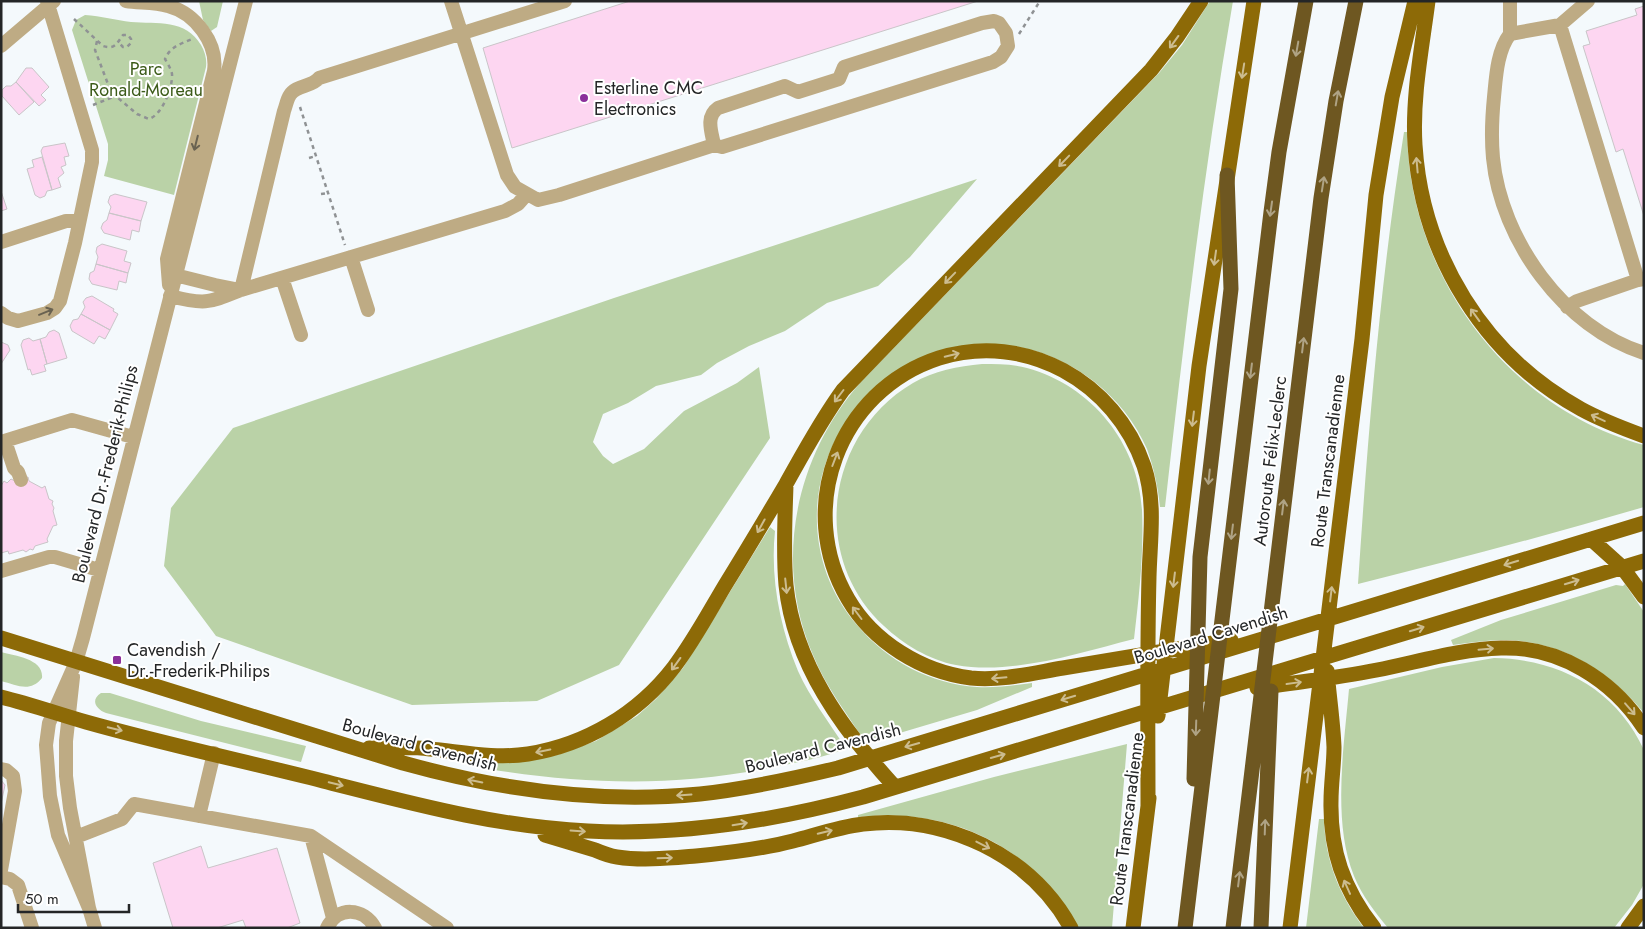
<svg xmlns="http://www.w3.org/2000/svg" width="1645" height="929" viewBox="0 0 1645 929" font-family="Jost,sans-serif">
  <rect width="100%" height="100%" fill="#f4f9fc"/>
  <path fill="#bad2a7" d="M199 1H223L217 27 211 31 203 20Z
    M1210 1H1233C1204 169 1184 338 1165 507H1160C1158 487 1154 468 1147 449 1119 385 1049 339 978 345 968 346 936 363 924 369 911 375 877 387 867 395 858 403 850 415 844 425 804 487 808 569 857 625 887 661 931 684 977 687 996 688 1014 685 1032 683V687L977 710 866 743C847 714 826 687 813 655 773 563 795 457 860 383L1159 73 1182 45Z
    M85 15C101 16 116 20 131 22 157 24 186 19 201 45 205 52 207 59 206 67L174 195 104 176 108 160V144L72 30 76 20Z
    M1404 132H1407C1409 274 1505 407 1644 445V507C1549 535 1454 560 1358 584 1368 433 1380 282 1404 132Z
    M977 179 910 257 878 286 827 303 785 331 749 346 717 363 701 375 656 386 628 403 603 414 593 442 603 456 613 464 644 449 684 411 737 383 759 367 770 438 619 665 537 701 412 705 216 636 164 566 171 508 233 428 614 298Z
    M982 364C997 364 1013 364 1027 368 1092 386 1138 443 1142 510 1144 553 1139 597 1134 639 1079 653 1013 675 956 665 929 660 903 644 884 626 809 557 826 434 913 383 934 371 958 366 982 364Z
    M770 527 775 531C770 578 780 627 798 671 810 698 829 722 845 747V749C823 758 798 762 775 767 675 787 588 785 488 769V764L557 755 596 741 637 716 656 699 683 668Z
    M1625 584 1644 612V713C1613 675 1571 647 1521 641 1498 638 1475 642 1453 645L1451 640 1501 620 1616 585 1623 586Z
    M1 652C16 656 44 659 42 678 30 693 17 685 1 681Z
    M1494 658C1559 659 1616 689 1644 750V884L1632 905 1614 928H1388C1375 912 1362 896 1354 876 1332 822 1344 746 1349 689L1442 667Z
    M101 693H110L201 721 306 746 301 762 106 713C96 709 90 700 101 693Z
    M1127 744 1112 928H1079C1031 846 953 807 858 817V815L994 777Z
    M1319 819H1324C1325 860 1339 895 1364 928H1306Z"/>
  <path fill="#fdd6f1" stroke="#c9c5c8" d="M630 1H978L512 148 483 48Z
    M1644 6V216L1623 149 1616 152 1583 46 1590 44 1586 31 1637 15 1635 9Z
    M26 68H32L49 87 41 95 46 100 39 106 16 82Z
    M16 82 34 102 19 115 2 96V90L6 86H11Z
    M65 143 69 156 64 157 66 165 61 167 64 173 58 178 61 187 52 190 41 151 43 147Z
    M42 157 52 190 47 191 45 196 40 198 35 195 27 169 34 167 32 160Z
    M1 191 7 209 1 211Z
    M115 194 147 202 141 221 109 213 111 207 108 202 110 196Z
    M109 213 141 221 139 232 132 230 130 240 104 233 101 228 103 223 107 220Z
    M102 244 127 251 124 261 131 263 128 273 96 264 98 257 96 252 97 247Z
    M96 264 128 273 126 283 119 281 117 290 92 284 89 279 90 273 94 271Z
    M92 296 114 309 113 311 118 314 110 330 81 314 85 307 83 302 86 298Z
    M81 314 110 330 105 339 99 336 94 344 72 331 70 326 73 320 78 319Z
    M54 330 59 333 67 358 47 364 40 339 46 337 49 332Z
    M29 338 33 341 40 339 47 364 44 365 46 371 32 375 30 369 28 370 21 345 23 340Z
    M1 342 8 345 10 350 1 364Z
    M28 477 29 481 42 488 45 486 49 499 53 501 52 504 54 508 53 511 57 525 53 526 47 539 48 542 35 546 33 550 30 549 26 552 23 550 9 554 8 551 1 553V486L4 481 7 483 11 479 15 481Z
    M1 780 5 785 1 804Z
    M201 846 208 868 277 848 300 923 287 928H246L243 920 217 928H173L153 863Z"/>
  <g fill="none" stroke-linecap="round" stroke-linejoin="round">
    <path stroke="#8f9294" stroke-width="2.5" stroke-dasharray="4 4" stroke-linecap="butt" d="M74 19 103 46C115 50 117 43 123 35H128L131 39V43L127 47H123L119 43
      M1019 34 1040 1
      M97 41 95 50 111 92 137 114 149 119C162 115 173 87 172 74 171 69 168 64 165 59 170 47 180 44 192 39
      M93 105 128 91
      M300 107 345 245
      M309 158 316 156
      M321 194 328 193"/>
    <path stroke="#beab84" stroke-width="14" d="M126 1C139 3 155 2 168 6 195 13 218 43 214 71L167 259 169 285
      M451 1 507 175 515 187 538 200 559 195 714 145 722 147 993 62 1001 57 1008 46 1006 33 999 23 994 21 982 23 844 67 839 79 798 92 785 86 718 108C705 117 712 133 714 145
      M1510 1V34
      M1588 1 1560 25 1510 34C1497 51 1496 77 1494 97 1492 117 1491 137 1493 158 1501 240 1564 328 1644 353
      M1560 25 1638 280 1644 279
      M1 46 54 1
      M1 242 66 221H79
      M351 257 368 310
      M175 275 215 285 240 290
      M282 278 301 335
      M241 290 284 111C286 106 287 99 290 95 296 85 312 87 319 78L565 1
      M170 296C205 305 208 303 241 290L505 211 518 204 526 195
      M1567 307 1577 301 1638 280
      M1 313 8 318 18 321 47 313 55 308 60 301 75 243 92 162V150L47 1
      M5 441 14 468 18 472 21 480
      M1 442 72 420 133 437
      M1 571 49 557H55L99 570
      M73 677 66 741V776L70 808 89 908 95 928
      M1 769 6 770 13 776 15 791 1 870
      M199 816 214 753
      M311 836 333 918
      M76 837 122 819 134 804 311 836 447 928
      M1 877 10 879 18 885 32 928
      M89 908 58 835 50 796 46 745 49 723 76 662 83 638 246 1
      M327 928C337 906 364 907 375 928"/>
    <path stroke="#8d6a07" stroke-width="15" d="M1428 1C1422 48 1412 97 1415 145 1422 255 1484 356 1581 409 1601 420 1622 428 1644 436
      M786 485C785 518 783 552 786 585 794 664 843 730 895 787
      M1591 539 1622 567 1644 597
      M1 638 403 763C500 790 599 804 700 794 746 789 792 779 838 768L1644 523
      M1327 671C1329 696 1333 722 1334 747 1334 765 1331 783 1331 801 1330 850 1343 889 1374 928
      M1257 688C1297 682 1338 678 1377 670 1418 662 1460 649 1501 648 1559 646 1613 680 1644 728
      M1 697C30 704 58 714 86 722 164 744 244 761 323 781 410 803 497 827 588 831 682 836 773 821 863 797L1644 561
      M1158 716 1199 366 1254 1
      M369 748C389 748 410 746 430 749 462 752 495 759 528 754 585 745 638 714 674 667 693 642 708 614 724 587 745 553 766 518 786 484 804 452 821 420 843 390L1151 70 1177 37 1201 1
      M1148 807C1148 730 1147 653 1149 577 1150 539 1156 502 1144 466 1115 382 1026 331 939 358 838 391 795 509 848 599 873 642 922 672 971 678 1002 681 1033 673 1063 668 1119 659 1175 649 1231 640
      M545 835C562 840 578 845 595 850 602 853 610 856 617 857 642 861 671 858 696 856 729 853 762 849 793 841 816 835 839 827 863 824 945 814 1031 855 1071 928
      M1133 928 1149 798
      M1290 928 1362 339 1376 195 1392 97 1415 1
      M1628 928 1644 906"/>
    <path stroke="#6e5721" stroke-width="15" d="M1194 779 1200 557 1231 289 1227 175
      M1185 928 1271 212 1279 152 1306 1
      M1233 928 1321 198 1336 101 1356 1
      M1261 928 1271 691"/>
  </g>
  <defs><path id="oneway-shaft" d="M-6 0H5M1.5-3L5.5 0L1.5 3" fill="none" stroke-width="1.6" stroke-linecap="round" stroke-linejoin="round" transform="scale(1.25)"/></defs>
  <g stroke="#ccbc8f">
    <use href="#oneway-shaft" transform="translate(1174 42) rotate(126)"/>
    <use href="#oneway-shaft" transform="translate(1243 71) rotate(99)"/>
    <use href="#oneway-shaft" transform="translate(1064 161) rotate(134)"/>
    <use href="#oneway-shaft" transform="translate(1417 165) rotate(-95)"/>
    <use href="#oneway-shaft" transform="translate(1215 258) rotate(98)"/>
    <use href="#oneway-shaft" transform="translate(950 278) rotate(134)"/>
    <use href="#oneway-shaft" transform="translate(1475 315) rotate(-126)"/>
    <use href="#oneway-shaft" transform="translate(952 355) rotate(-13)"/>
    <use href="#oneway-shaft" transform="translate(839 396) rotate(127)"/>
    <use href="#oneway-shaft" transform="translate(1598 418) rotate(-155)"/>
    <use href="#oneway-shaft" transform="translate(1193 419) rotate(97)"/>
    <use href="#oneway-shaft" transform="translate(835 459) rotate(-69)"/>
    <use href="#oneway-shaft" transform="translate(761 526) rotate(119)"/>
    <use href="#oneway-shaft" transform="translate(1511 563) rotate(163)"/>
    <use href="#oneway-shaft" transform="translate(1174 580) rotate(97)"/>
    <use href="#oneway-shaft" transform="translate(1572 582) rotate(-17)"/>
    <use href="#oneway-shaft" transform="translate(786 586) rotate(84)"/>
    <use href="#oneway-shaft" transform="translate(1331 594) rotate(-83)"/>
    <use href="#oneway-shaft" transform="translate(857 613) rotate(-127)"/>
    <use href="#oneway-shaft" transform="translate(1417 629) rotate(-17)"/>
    <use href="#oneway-shaft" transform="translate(1486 649) rotate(-5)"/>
    <use href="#oneway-shaft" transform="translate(676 664) rotate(126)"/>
    <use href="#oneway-shaft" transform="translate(999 678) rotate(175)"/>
    <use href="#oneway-shaft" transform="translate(1294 683) rotate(-8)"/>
    <use href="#oneway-shaft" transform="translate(1068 698) rotate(163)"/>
    <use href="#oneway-shaft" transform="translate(1630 709) rotate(49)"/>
    <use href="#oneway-shaft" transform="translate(115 729) rotate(14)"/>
    <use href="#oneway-shaft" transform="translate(912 745) rotate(164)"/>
    <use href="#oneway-shaft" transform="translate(543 751) rotate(168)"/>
    <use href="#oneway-shaft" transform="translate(998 756) rotate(-16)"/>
    <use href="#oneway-shaft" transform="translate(1308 775) rotate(-83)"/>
    <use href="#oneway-shaft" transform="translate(475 781) rotate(-169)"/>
    <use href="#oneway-shaft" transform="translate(336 784) rotate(14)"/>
    <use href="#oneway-shaft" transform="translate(684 795) rotate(176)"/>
    <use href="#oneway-shaft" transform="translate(740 824) rotate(-9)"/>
    <use href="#oneway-shaft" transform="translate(578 831) rotate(4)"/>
    <use href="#oneway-shaft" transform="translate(825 832) rotate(-14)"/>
    <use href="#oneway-shaft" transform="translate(983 845) rotate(27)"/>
    <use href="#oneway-shaft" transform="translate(665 858) rotate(-2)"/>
    <use href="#oneway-shaft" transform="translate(1347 887) rotate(-114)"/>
  </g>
  <g stroke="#afa385">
    <use href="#oneway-shaft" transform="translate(1297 49) rotate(100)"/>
    <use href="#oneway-shaft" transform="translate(1337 98) rotate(-80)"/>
    <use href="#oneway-shaft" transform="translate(1323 184) rotate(-81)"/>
    <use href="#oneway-shaft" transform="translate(1271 209) rotate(98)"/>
    <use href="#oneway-shaft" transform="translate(1303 345) rotate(-83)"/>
    <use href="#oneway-shaft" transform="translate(1251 371) rotate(97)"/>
    <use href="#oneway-shaft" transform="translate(1209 477) rotate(96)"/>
    <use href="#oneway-shaft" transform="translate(1283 507) rotate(-83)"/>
    <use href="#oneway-shaft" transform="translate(1232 532) rotate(97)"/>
    <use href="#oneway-shaft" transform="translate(1196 728) rotate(92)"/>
    <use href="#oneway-shaft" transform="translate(1265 827) rotate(-88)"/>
    <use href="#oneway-shaft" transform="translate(1239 879) rotate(-83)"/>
  </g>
  <g stroke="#696251">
    <use href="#oneway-shaft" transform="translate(196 143) rotate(104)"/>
    <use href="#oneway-shaft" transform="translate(46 312) rotate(-22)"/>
  </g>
  <g fill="#8b309b" stroke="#fff" stroke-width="2">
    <circle cx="584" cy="98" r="5"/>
    <rect x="112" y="655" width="10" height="10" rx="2.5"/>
  </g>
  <g text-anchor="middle" stroke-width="4" stroke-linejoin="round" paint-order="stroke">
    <g font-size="18" fill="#3c5b19" stroke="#fff">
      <text x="146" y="75">Parc<tspan x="146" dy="21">Ronald-Moreau</tspan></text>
    </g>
    <g font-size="18" fill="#242627" stroke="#fff" text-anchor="start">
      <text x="594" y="94">Esterline CMC<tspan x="594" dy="21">Electronics</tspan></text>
      <text x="127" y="656">Cavendish /<tspan x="127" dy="21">Dr.-Frederik-Philips</tspan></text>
    </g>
    <g font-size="18" fill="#242627" stroke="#fff">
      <text transform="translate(1270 461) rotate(-83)" y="6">Autoroute Félix-Leclerc</text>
      <text transform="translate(1328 461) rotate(-83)" y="6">Route Transcanadienne</text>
      <text transform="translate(105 474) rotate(-76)" y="6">Boulevard Dr.-Frederik-Philips</text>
      <text transform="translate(1211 635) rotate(-17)" y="6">Boulevard Cavendish</text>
      <text transform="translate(420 745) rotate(15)" y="6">Boulevard Cavendish</text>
      <text transform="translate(823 748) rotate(-14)" y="6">Boulevard Cavendish</text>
      <text transform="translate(1127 819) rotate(-83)" y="6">Route Transcanadienne</text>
    </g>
  </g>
  <rect width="1645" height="929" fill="none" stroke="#242627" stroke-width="5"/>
  <path d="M18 904v8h111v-8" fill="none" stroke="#242627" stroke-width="2.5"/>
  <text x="25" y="904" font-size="15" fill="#242627" stroke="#ffffff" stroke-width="4" paint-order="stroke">50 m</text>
</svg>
